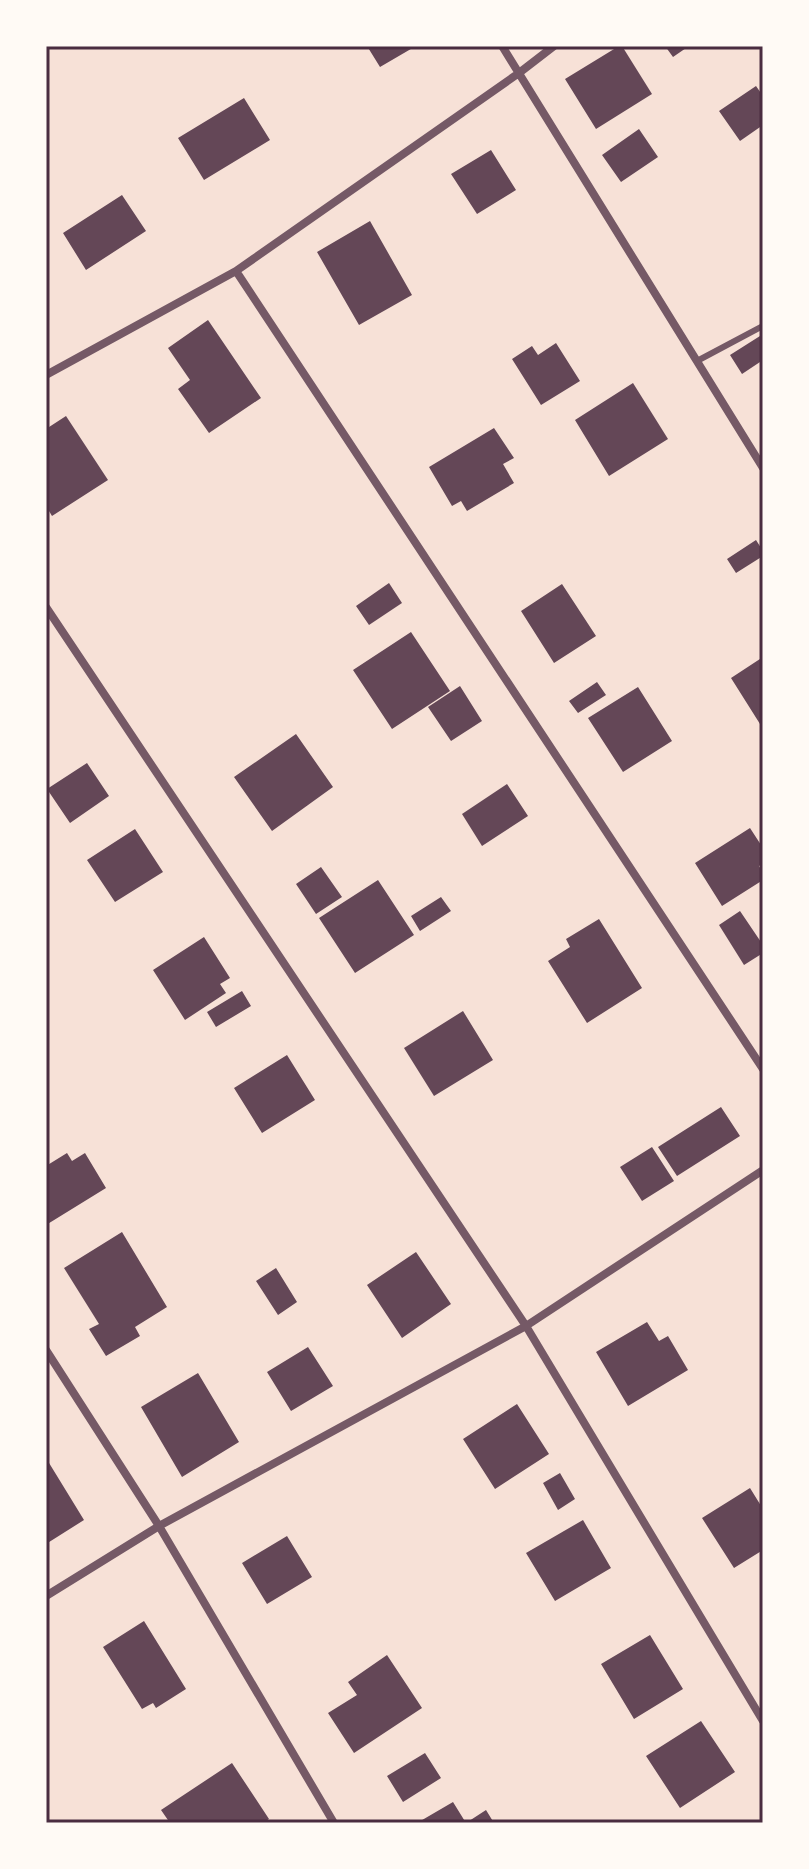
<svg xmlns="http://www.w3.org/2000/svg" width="809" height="1869" viewBox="0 0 809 1869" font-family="Manrope,sans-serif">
  <rect width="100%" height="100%" fill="#f7e1d7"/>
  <path fill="#644757" d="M367 46H416L380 67Z
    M619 46H622L652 94 596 129 565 79Z
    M665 46H689L673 57Z
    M756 86 763 96V125L740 141 719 111Z
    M244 98 270 140 204 180 178 138Z
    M639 129 658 157 621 182 602 155Z
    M491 150 516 190 477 214 451 174Z
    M122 195 146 231 86 270 63 233Z
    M370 221 412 295 359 325 317 252Z
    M208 320 261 398 209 433 178 389 190 380 168 348Z
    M760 336 763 341V360L742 374 730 355Z
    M556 343 580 381 541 405 512 359 532 346 538 355Z
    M633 383 668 439 609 476 575 420Z
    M66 416 108 480 52 516 46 506V429Z
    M494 428 514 458 503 464 514 483 467 511 461 501 452 506 429 467Z
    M756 540 763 551V556L736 573 727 559Z
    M389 583 402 603 369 625 356 606Z
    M562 584 596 636 554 663 521 611Z
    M411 632 450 691 392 729 353 670Z
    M763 657V723L760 724 731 678Z
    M597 682 606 695 578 713 569 701Z
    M460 686 482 721 451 741 428 707Z
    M638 687 672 741 623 772 588 718Z
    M296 734 333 787 272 831 234 777Z
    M87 763 109 796 70 823 47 789Z
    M507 784 528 816 482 846 462 814Z
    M750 828 763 848V864L759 866 763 873V880L722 906 695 863Z
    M135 829 163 872 115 902 87 860Z
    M321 867 342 897 316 914 296 884Z
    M378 880 414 935 355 973 319 918Z
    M441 897 451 911 420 931 411 916Z
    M740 911 763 945V953L744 965 719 925Z
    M599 919 642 988 587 1023 548 961 570 947 566 939Z
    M204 937 230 978 220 984 226 993 185 1020 153 970Z
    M242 991 251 1006 216 1027 207 1012Z
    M463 1011 493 1060 434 1096 404 1048Z
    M287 1055 315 1100 262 1133 234 1088Z
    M721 1107 740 1136 677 1176 658 1147Z
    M652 1147 674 1181 642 1201 620 1167Z
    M67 1153 72 1161 85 1153 106 1188 46 1225V1166Z
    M122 1232 167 1307 135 1327 140 1336 106 1356 89 1329 99 1324 64 1268Z
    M416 1252 451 1304 402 1338 367 1285Z
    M276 1268 297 1302 278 1315 256 1281Z
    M647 1322 659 1341 668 1336 688 1370 628 1406 596 1352Z
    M308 1347 333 1386 291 1411 267 1372Z
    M198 1373 239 1442 182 1477 141 1407Z
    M517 1404 549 1454 495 1489 463 1439Z
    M46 1458 84 1520 46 1544Z
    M560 1473 575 1499 558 1510 543 1483Z
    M750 1488 763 1509V1550L734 1568 702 1518Z
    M583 1520 611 1568 555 1601 526 1553Z
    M287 1536 312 1577 267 1604 242 1563Z
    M144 1621 186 1689 156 1708 153 1703 142 1709 103 1647Z
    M650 1635 683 1689 634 1719 601 1664Z
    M387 1655 422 1708 354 1753 328 1713 357 1695 348 1682Z
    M701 1721 735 1772 680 1808 646 1756Z
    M425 1753 441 1778 403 1802 387 1776Z
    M232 1763 269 1819 263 1823H170L161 1810Z
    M453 1802 466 1823 486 1810 494 1823H417Z"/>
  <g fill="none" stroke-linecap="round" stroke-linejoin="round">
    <path stroke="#755966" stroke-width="6" d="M697 361 763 326"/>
    <path stroke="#755966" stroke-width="8" d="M502 46 763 468
      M236 271 763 1069
      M46 375 236 271 519 73 554 46
      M46 607 526 1326 763 1721
      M46 1350 159 1526 334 1823
      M46 1596 159 1526 526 1326 763 1170"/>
  </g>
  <rect width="809" height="1869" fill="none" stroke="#fffaf5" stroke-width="96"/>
  <rect x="48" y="48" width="713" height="1773" fill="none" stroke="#4a2c40" stroke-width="3"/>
</svg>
